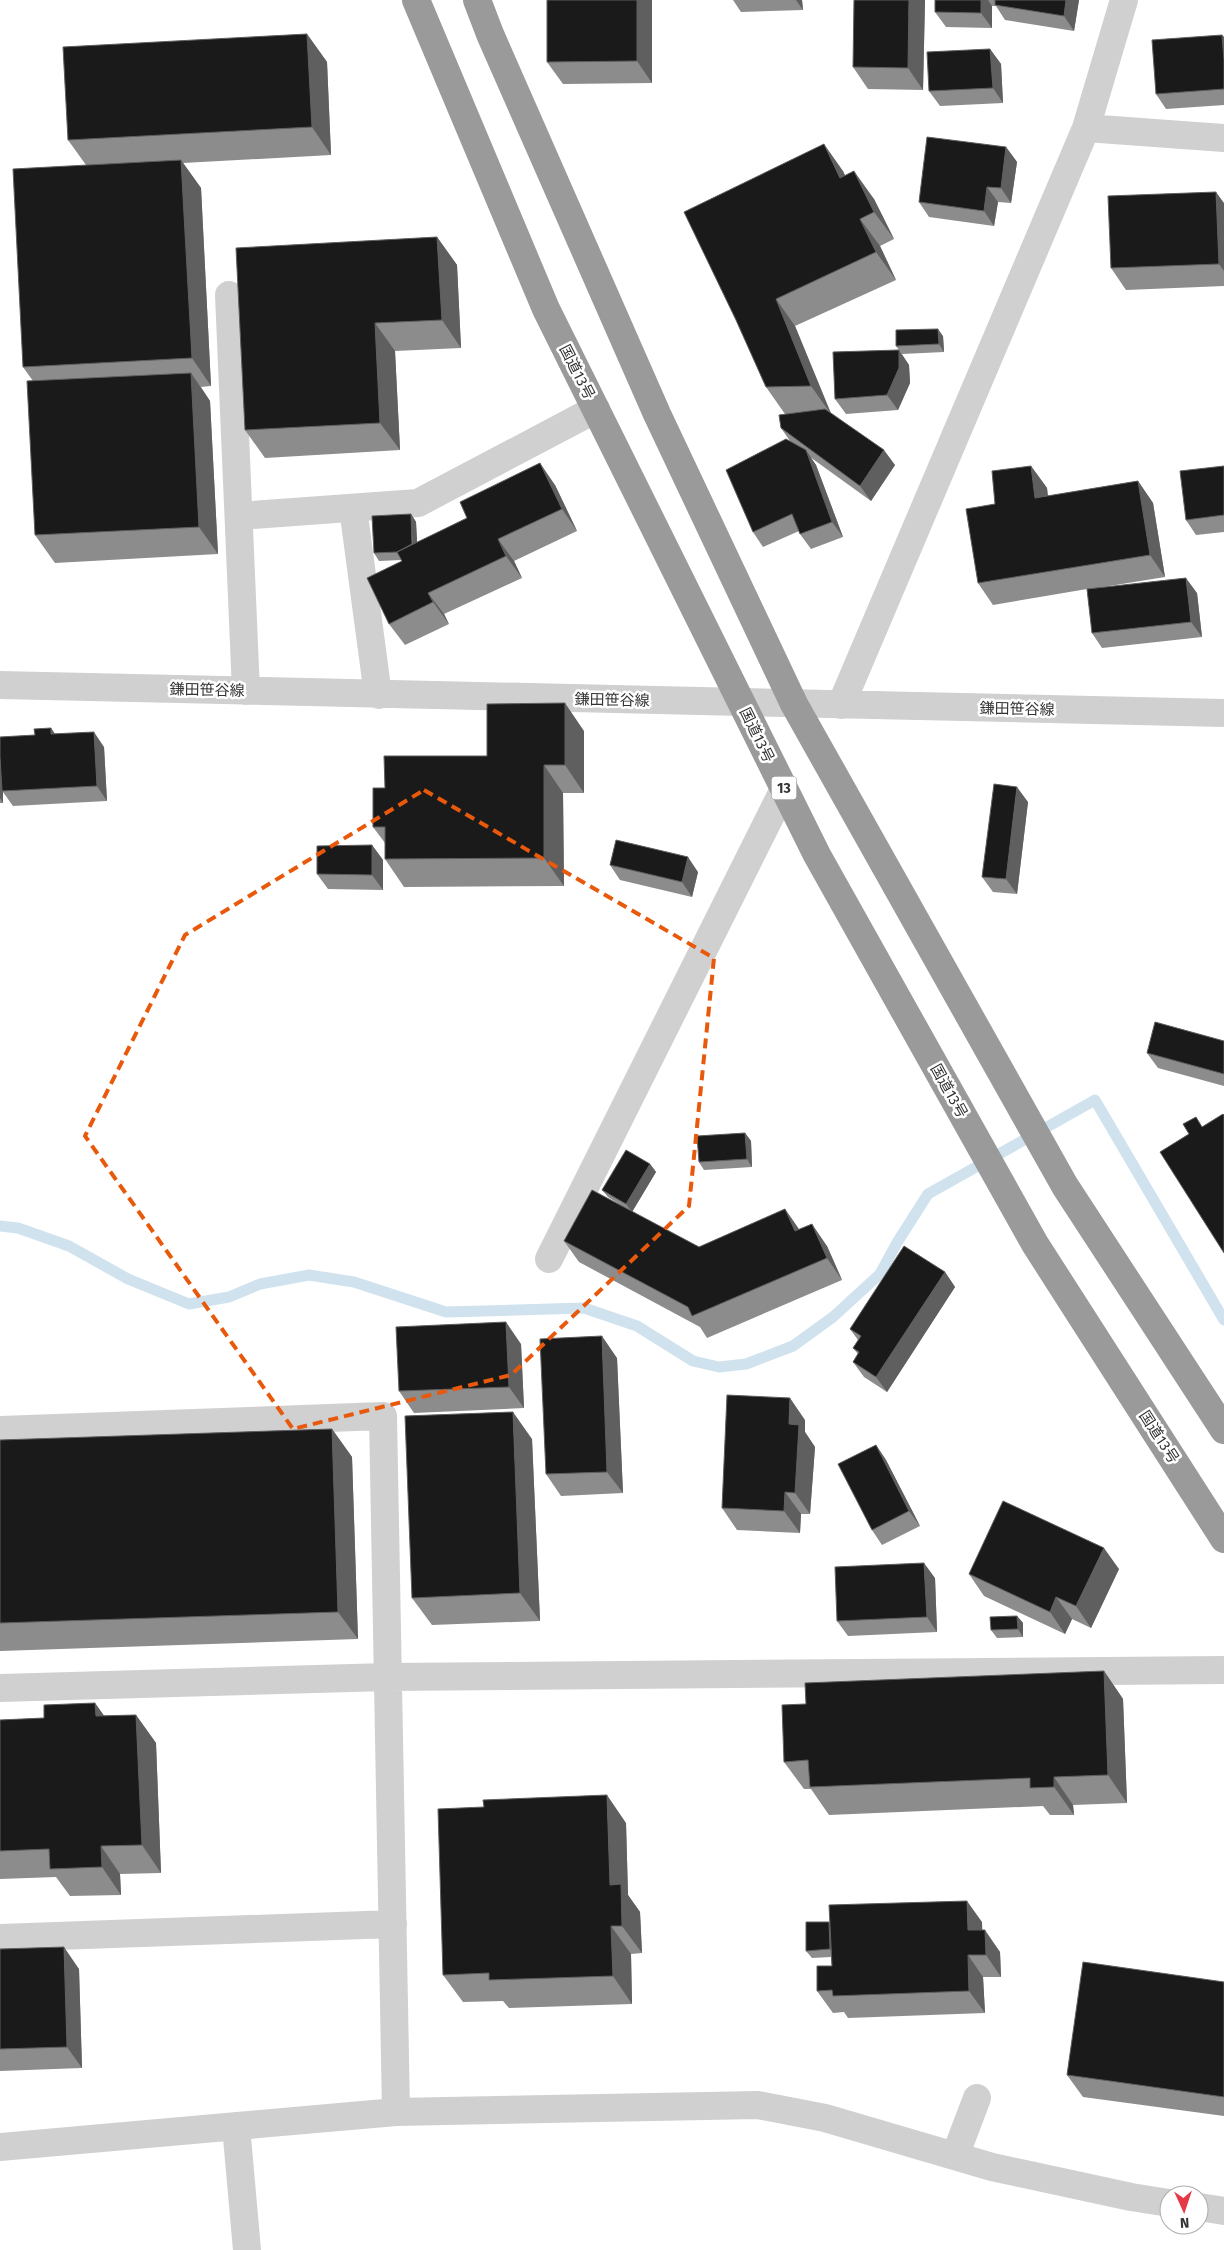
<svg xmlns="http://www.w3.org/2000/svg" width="1224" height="2250" viewBox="0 0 1224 2250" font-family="'Fira Sans','Noto Sans JP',sans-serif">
  <rect width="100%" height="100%" fill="#fff"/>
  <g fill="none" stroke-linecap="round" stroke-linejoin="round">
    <path stroke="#cfe2ee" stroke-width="11" d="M0 1226 18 1228 69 1246 128 1279 189 1304 229 1297 260 1284 309 1275 354 1282 446 1312 584 1308 637 1326 693 1361 719 1367 746 1364 793 1346 833 1317 880 1274 898 1241 928 1194 1095 1100 1224 1320"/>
    <path stroke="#d0d0d0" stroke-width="28" d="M1124 0 1086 128 1224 138
      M229 295 246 691
      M353 508 378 695
      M239 516 418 503 596 409
      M0 685 1224 713
      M841 705 1086 128
      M549 1259 784 789
      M0 1430 383 1416 396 2112
      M0 1688 387 1677 1224 1670
      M0 1938 393 1924
      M236 2126 247 2250
      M0 2147 396 2112 758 2105 825 2118 992 2167 1131 2197 1169 2203
      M955 2156 977 2098
      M1199 2207 1224 2211"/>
    <path stroke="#9a9a9a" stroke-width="28" d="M416 0 546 309 817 855 1035 1244 1224 1539
      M477 0 490 34 657 414 794 704 1065 1186 1224 1430"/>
  </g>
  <path fill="#8c8c8c" d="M652 0V83L563 84 547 62Z
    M733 0H802L803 10 741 12Z
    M925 0 923 90 868 89 853 67Z
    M935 0H1079L1074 31 1005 20 996 6H992V28L946 27 935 12Z
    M307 34 327 62 331 155 183 163 201 188 211 386 201 387 210 401 218 554 55 563 35 535 33 381 23 367 86 165 68 140Z
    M1222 35 1224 37V105L1166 109 1156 94Z
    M990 49 1001 64 1003 103 940 106 929 91Z
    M1006 147 1017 162 1011 203 998 202 994 226 929 217 919 202Z
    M843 171 845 176 874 199 894 239 880 246 896 280 795 326 831 413 895 465 871 501 810 457 816 465 843 537 811 549 800 534 799 531 763 547 753 532 790 441 781 428 785 414 766 387 736 320Z
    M1224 203V286L1126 290 1111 268Z
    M437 237 457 265 461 348 395 351 400 450 265 458 245 430Z
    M943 336 944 352 902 354 896 346Z
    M899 350 909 365 910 383 898 410 846 414 835 399Z
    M1031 466 1047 488 1048 496 1138 481 1153 503 1165 577 1091 589 1197 593 1202 637 1102 648 1092 633 1087 589 993 605 978 583 995 504Z
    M1224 466V532L1196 535 1186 520Z
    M555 485 577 531 514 561 522 578 444 614 449 624 405 645 389 624 402 561 401 560 379 561 374 553 411 514 416 522 417 542Z
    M51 728 55 734 104 747 107 801 13 806 3 792V803H0V737L35 735Z
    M584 731V793H563L564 886 404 887 385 859V843L373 827 385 788 487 756Z
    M1028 802 1017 894 993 892 982 877Z
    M372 845 383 860V890L328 889 317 874Z
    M610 865 698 872 692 897 620 880Z
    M1224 1041V1086L1158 1068 1147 1053Z
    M745 1133 751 1141 752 1167 704 1170 699 1162Z
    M650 1164 656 1172 632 1212 699 1247 785 1209 799 1229 827 1246 842 1280 707 1338 700 1327 579 1262 564 1241 628 1210 608 1197 602 1190Z
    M945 1272 955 1287 887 1392 864 1377 853 1362 858 1354 853 1348 858 1340 850 1329Z
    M521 1344 524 1408 414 1413 399 1391Z
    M617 1358 623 1493 561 1496 546 1474Z
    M805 1420V1432L815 1447 810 1514H801L800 1533 737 1530 722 1508Z
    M332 1429 352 1457 358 1639 0 1651V1440Z
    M532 1439 540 1621 432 1625 412 1598Z
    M876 1445 886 1460 920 1526 882 1545 872 1530Z
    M1119 1569 1091 1628 1072 1619 1065 1634 984 1596 969 1574Z
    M935 1578 937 1632 848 1636 837 1621Z
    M1017 1616 1023 1623V1637L997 1638 991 1630Z
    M1104 1671 1123 1699 1127 1803 1073 1805 1074 1815H1050L1043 1806 829 1815 811 1789H804L784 1762 806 1704Z
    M95 1703 104 1716 136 1715 156 1743 161 1873 120 1874 121 1895 70 1896 56 1877 0 1879V1720L44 1718Z
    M626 1823 628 1895 640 1912 642 1953 631 1954 632 2004 509 2008 503 2001 463 2002 443 1975Z
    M982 1922V1930L1000 1952 1001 1977H983L985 2013 848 2018 844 2012 833 2013 817 1991 832 1966 831 1957 812 1958 806 1951 830 1923Z
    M0 1949 79 1969 82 2068 0 2071Z
    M1224 1982V2116L1083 2097 1067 2075Z"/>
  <path fill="#5f5f5f" d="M637 0H652V83L637 61Z
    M796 0H802L803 10Z
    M909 0H925L923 90 908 68Z
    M981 0H988L992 6V28L981 13Z
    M1066 0H1079L1074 31 1064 16Z
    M307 34 327 62 331 155 312 127Z
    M1222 35 1224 37V60Z
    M990 49 1001 64 1003 103 993 88Z
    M824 144 843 171 859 206 840 178Z
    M1006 147 1017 162 1011 203 1001 188Z
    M181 160 201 188 211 386 192 358Z
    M854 171 874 199 894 239 874 212Z
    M987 187 998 202 994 226 984 211Z
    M1216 192 1224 203V271L1219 264Z
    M860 219 880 246 896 280 876 252Z
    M437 237 457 265 461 348 442 320Z
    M776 299 795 326 831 414 811 386Z
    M375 323 395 351 400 450 380 423Z
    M938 329 943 336 944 352 939 344Z
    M899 350 909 365 910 383 898 410 887 395Z
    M191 373 210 401 218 554 199 527Z
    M806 450 816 465 843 537 832 522Z
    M884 450 895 465 871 501 860 486Z
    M540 463 555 485 577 531 562 509Z
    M1031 466 1047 488 1050 520 1035 498Z
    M1138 481 1153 503 1165 577 1150 555Z
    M411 514 416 522 418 559 413 551Z
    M498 539 514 561 522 578 506 556Z
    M1186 578 1197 593 1202 637 1191 622Z
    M428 593 444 614 449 624 433 602Z
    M565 703 584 731V793L565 765Z
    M51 728 61 743 51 734Z
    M94 732 104 747 107 801 97 786Z
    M0 746 2 791 3 792V803L0 798Z
    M544 765 563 793 564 886 544 858Z
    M1017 787 1028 802 1017 894 1006 879Z
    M372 845 383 860V890L372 875Z
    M688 857 698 872 692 897 682 882Z
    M745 1133 751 1141 752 1167 747 1159Z
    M650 1164 656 1172 632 1212 626 1204Z
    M785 1209 800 1231H795Z
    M812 1224 827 1246 842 1280 827 1258Z
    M945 1272 955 1287 887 1392 876 1377Z
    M506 1322 521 1344 524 1408 509 1387Z
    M602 1336 617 1358 623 1493 607 1472Z
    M790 1398 805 1420V1432L815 1447 810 1514 795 1493 789 1424Z
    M513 1412 532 1439 540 1621 520 1593Z
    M332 1429 352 1457 358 1639 338 1612Z
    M876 1445 886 1460 920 1526 909 1511Z
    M785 1492 801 1514 800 1533 784 1511Z
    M1104 1548 1119 1569 1091 1628 1076 1606Z
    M924 1563 935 1578 937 1632 927 1617Z
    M1056 1597 1072 1619 1065 1634 1050 1612Z
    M1017 1616 1023 1623V1637L1018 1629Z
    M1104 1671 1123 1699 1127 1803 1108 1775Z
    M95 1703 115 1731 96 1716Z
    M136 1715 156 1743 161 1873 142 1845Z
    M1054 1777 1073 1805 1074 1815 1054 1787Z
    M607 1795 626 1823 628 1895 640 1912 642 1953 622 1926 610 1885Z
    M101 1846 120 1874 121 1895 102 1867Z
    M967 1901 982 1922 983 1952 968 1930Z
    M829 1922 834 1929 835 1957 830 1949Z
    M611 1926 631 1954 632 2004 613 1976Z
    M985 1930 1000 1952 1001 1977 986 1955Z
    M64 1947 79 1969 82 2068 67 2047Z
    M968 1955 983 1977 985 2013 969 1991Z"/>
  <path fill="#1a1a1a" stroke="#5f5f5f" d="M547 0H637V61L547 62Z
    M854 0H909L908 68 853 67Z
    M935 0H981V13L935 12Z
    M995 0H1066L1064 16 995 5Z
    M307 34 312 127 68 140 63 47Z
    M1222 35 1224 60V89L1156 94 1152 40Z
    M990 49 993 88 929 91 927 52Z
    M927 137 1006 147 1001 188 987 187 984 211 919 202Z
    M824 144 840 178 854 171 874 212 860 219 876 252 776 299 811 386 766 387 736 320 684 212Z
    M181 160 192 358 23 367 13 169Z
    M1216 192 1219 264 1111 268 1108 196Z
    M437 237 442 320 375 323 380 423 245 430 236 248Z
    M938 329 939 344 896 346V330Z
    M899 350V368L887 395 835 399 833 352Z
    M191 373 199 527 35 535 27 381Z
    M825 409 884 450 860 486 781 428 779 415Z
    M786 439 806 450 832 522 800 534 792 514 753 532 726 470Z
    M540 463 562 509 498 539 506 556 428 593 433 602 389 624 367 578 402 561 397 552 467 518 460 502Z
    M1031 466 1035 498 1138 481 1150 555 978 583 966 509 995 504 992 471Z
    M1224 466V515L1186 520 1180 471Z
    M411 514 412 544 397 552 374 553 372 516Z
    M1186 578 1191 622 1092 633 1087 589Z
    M565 703V765H544V858L385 859V827H373V788H385L384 756H487V704Z
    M51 728V734L94 732 97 786 2 791 0 757V737L35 735 34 729Z
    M994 784 1017 787 1006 879 982 877Z
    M616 840 688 857 682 882 610 865Z
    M372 845V875L317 874V846Z
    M1155 1022 1224 1041V1074L1147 1053Z
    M1223 1114 1224 1115V1253L1160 1152 1189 1134 1183 1124 1196 1117 1202 1127Z
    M745 1133 747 1159 699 1162 697 1136Z
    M626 1150 650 1164 626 1204 602 1190Z
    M592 1190 699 1247 785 1209 795 1231 812 1224 827 1258 692 1316 688 1307 564 1241Z
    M904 1246 945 1272 876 1377 853 1362 859 1352 853 1348 861 1336 850 1329Z
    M506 1322 509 1387 399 1391 396 1327Z
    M602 1336 607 1472 546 1474 540 1339Z
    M727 1395 790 1398 789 1424 799 1425 795 1493 785 1492 784 1511 722 1508Z
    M513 1412 520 1593 412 1598 405 1416Z
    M332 1429 338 1612 0 1623V1440Z
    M876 1445 909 1511 872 1530 838 1464Z
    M1003 1501 1104 1548 1076 1606 1056 1597 1050 1612 969 1574Z
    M924 1563 927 1617 837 1621 835 1567Z
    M1017 1616 1018 1629 991 1630 990 1617Z
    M1104 1671 1108 1775 1054 1777V1787L1030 1788V1778L810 1787 808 1760 784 1762 782 1705 806 1704 805 1683Z
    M95 1703 96 1716 136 1715 142 1845 101 1846 102 1867 50 1869 49 1849 0 1851V1720L44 1718V1705Z
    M607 1795 610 1885 621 1884 622 1926H611L613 1976 489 1980V1973L443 1975 438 1809 484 1807 483 1800Z
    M967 1901 968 1930H985L986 1955H968L969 1991 833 1996 832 1990 817 1991V1966H832L829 1905Z
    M806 1922H829L830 1949 806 1951Z
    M64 1947 67 2047 0 2049V1949Z
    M1083 1962 1224 1982V2097L1067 2075Z"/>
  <path fill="none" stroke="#e8590c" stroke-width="4" stroke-dasharray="10 6" stroke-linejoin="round" d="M424 790 714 958 689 1206 511 1375 293 1429 85 1136 185 935Z"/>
  <g text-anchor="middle" stroke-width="5" stroke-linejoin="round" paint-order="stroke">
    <rect fill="#fff" stroke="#707070" stroke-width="1" x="771.5" y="776.5" width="25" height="23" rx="4"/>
    <g font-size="14" font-weight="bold" fill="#333">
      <text x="784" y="793">13</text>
    </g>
    <g font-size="15" fill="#333" stroke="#fff">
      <text transform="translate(577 372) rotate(63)" y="5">国道13号</text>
      <text transform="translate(207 690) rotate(1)" y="5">鎌田笹谷線</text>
      <text transform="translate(612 700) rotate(1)" y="5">鎌田笹谷線</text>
      <text transform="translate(1017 709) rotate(1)" y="5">鎌田笹谷線</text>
      <text transform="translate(757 735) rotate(64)" y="5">国道13号</text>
      <text transform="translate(949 1091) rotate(61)" y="5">国道13号</text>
      <text transform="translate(1159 1437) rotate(57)" y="5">国道13号</text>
    </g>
  </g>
  <g transform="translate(1184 2210) rotate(177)"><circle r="24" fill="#ffffff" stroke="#adadad"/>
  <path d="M0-4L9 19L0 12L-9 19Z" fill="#e63946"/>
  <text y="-8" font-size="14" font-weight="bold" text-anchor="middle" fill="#333333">N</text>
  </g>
</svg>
